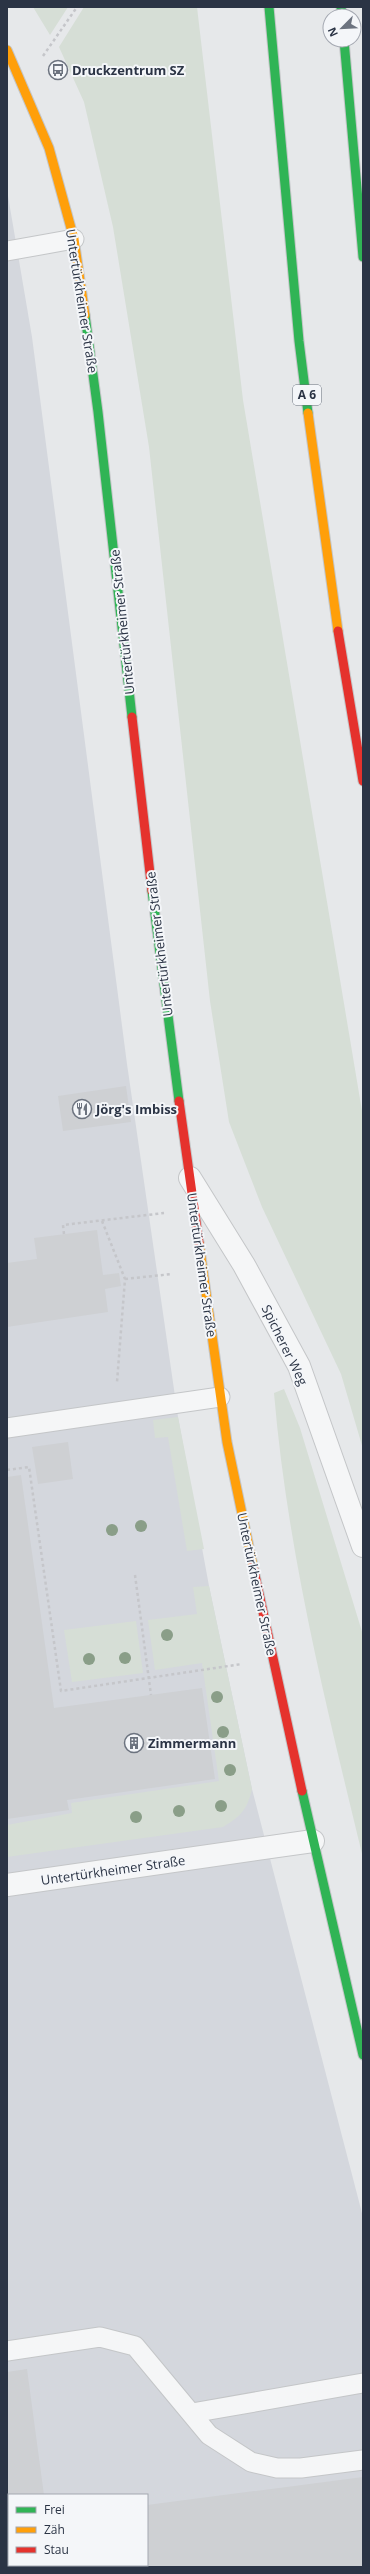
<svg xmlns="http://www.w3.org/2000/svg" width="370" height="2574" viewBox="0 0 370 2574" font-family="'Open Sans',sans-serif">
  <rect width="100%" height="100%" fill="#e6e8ea"/>
  <path fill="#d4d7dd" fill-rule="evenodd" d="M7 190 32 337 127 1064 178 1417 209 1586 252 1789 363 2217V2567H7ZM9 2495H147V2565H9Z"/>
  <path fill="#d6ded6" d="M33 7H68L50 35Z
    M84 7H197L243 400 363 1117V1449L341 1374 262 1207 229 1122 210 1001 149 447 113 227 84 102 59 47Z
    M284 1389 300 1428 363 1635V1858C326 1705 287 1550 274 1393Z
    M178 1417 204 1549 187 1551 168 1437 155 1438 153 1420Z
    M209 1586 252 1789C247 1810 241 1816 223 1827L7 1857V1825L72 1813 71 1803 219 1781 202 1663 155 1670 148 1620 197 1614 193 1587Z
    M136 1621 143 1673 72 1682 64 1630Z"/>
  <path fill="#ced0d3" d="M126 1086 131 1122 63 1131 58 1096Z
    M97 1230 103 1275 119 1273 121 1286 105 1289 108 1312 7 1327V1263L37 1259 34 1238Z
    M68 1442 73 1479 38 1484 32 1447Z
    M21 1475 54 1708 202 1688 215 1779 67 1800 69 1810 7 1819V1477Z
    M27 2369 44 2495H9V2565H147V2505L363 2477V2567H7V2372Z"/>
  <g fill="none" stroke-linecap="round" stroke-linejoin="round">
    <defs>
      <path id="lane" d="M7 251 74 239
        M7 1428 220 1397
        M7 2351 100 2337 135 2346 209 2435 251 2462 277 2468H301L363 2460
        M192 2413 363 2383"/>
      <path id="street" d="M190 1178 244 1265 299 1366 363 1546
        M7 1885 313 1841"/>
      <path id="fast" d="M269 7 299 341 308 413
        M341 7 342 16
        M344 40 363 257
        M85 315 98 412 132 717
        M152 891 179 1101
        M302 1791 363 2055"/>
      <path id="slow" d="M7 50 49 148 74 239 85 315
        M308 413 338 631
        M199 1243 227 1442 253 1566"/>
      <path id="jam" d="M338 631 363 781
        M132 717 152 891
        M179 1101 199 1243
        M253 1566 302 1791"/>
    </defs>
    <use href="#lane" stroke="#c4c6c8" stroke-width="21"/>
    <use href="#street" stroke="#c4c6c8" stroke-width="24"/>
    <use href="#fast" stroke="#c4c6c8" stroke-width="11"/>
    <use href="#slow" stroke="#c4c6c8" stroke-width="11"/>
    <use href="#jam" stroke="#c4c6c8" stroke-width="11"/>
    <path stroke="#c5c6ca" stroke-width="2.5" stroke-dasharray="3 3" stroke-linecap="butt" d="M43 56 77 7
      M102 1221 125 1279 117 1382
      M64 1234 63 1225 164 1213
      M125 1279 172 1274
      M7 1470 29 1467 61 1691 242 1664
      M135 1575 151 1695"/>
    <use href="#lane" stroke="#f5f6f7" stroke-width="19"/>
    <use href="#street" stroke="#f5f6f7" stroke-width="22"/>
    <use href="#fast" stroke="#30b455" stroke-width="9"/>
    <use href="#slow" stroke="#ff9f0a" stroke-width="9"/>
    <use href="#jam" stroke="#e5322d" stroke-width="9"/>
  </g>
  <g fill="#8a9e88">
    <circle cx="141" cy="1526" r="6"/>
    <circle cx="112" cy="1530" r="6"/>
    <circle cx="167" cy="1635" r="6"/>
    <circle cx="125" cy="1658" r="6"/>
    <circle cx="89" cy="1659" r="6"/>
    <circle cx="217" cy="1697" r="6"/>
    <circle cx="223" cy="1732" r="6"/>
    <circle cx="230" cy="1770" r="6"/>
    <circle cx="221" cy="1806" r="6"/>
    <circle cx="179" cy="1811" r="6"/>
    <circle cx="136" cy="1817" r="6"/>
  </g>
  <defs>
    <symbol id="bus-ring" viewBox="-11 -11 22 22"><circle r="9.5" fill="#f4f6f9" stroke="#6c737f" stroke-width="1.5"/><path d="M-5-6H5V4H4V6H2V4H-2V6H-4V4H-5ZM-3.5-4V0h7V-4ZM-3.5 1.2v1.5H-2V1.2ZM2 1.2v1.5H3.5V1.2Z" fill="#6c737f"/></symbol>
    <symbol id="restaurant-ring" viewBox="-11 -11 22 22"><circle r="9.5" fill="#f4f6f9" stroke="#6c737f" stroke-width="1.5"/><path d="M-5-6h1v4h1v-4h1v4h1v-4h1v5L-1.5 .5V6h-2V.5L-5-1ZM5-6V6H3V1.5H1.5Q1.5-4 5-6Z" fill="#6c737f"/></symbol>
    <symbol id="building-ring" viewBox="-11 -11 22 22"><circle r="9.5" fill="#f4f6f9" stroke="#6c737f" stroke-width="1.5"/><path d="M-4-6H4V6H1V3H-1V6H-4ZM-2.5-4.3h1.7v1.8h-1.7ZM.8-4.3h1.7v1.8H.8ZM-2.5-1h1.7V.8h-1.7ZM.8-1h1.7V.8H.8Z" fill="#6c737f"/></symbol>
  </defs>
  <g fill-rule="evenodd">
    <use href="#bus-ring" x="47" y="59" width="22" height="22"/>
    <use href="#restaurant-ring" x="71" y="1098" width="22" height="22"/>
    <use href="#building-ring" x="123" y="1732" width="22" height="22"/>
  </g>
  <g text-anchor="middle" stroke-width="4" stroke-linejoin="round" paint-order="stroke">
    <rect fill="#f4f6f9" stroke="#676e7b" stroke-width="1" x="293" y="385" width="28" height="20" rx="3"/>
    <g font-size="12" font-weight="bold" fill="#2b3445">
      <text x="307" y="399">A 6</text>
    </g>
    <g font-size="13" font-weight="bold" fill="#2b3445" stroke="#f4f6f9" text-anchor="start">
      <text x="72" y="75">Druckzentrum SZ</text>
      <text x="96" y="1114">Jörg's Imbiss</text>
      <text x="148" y="1748">Zimmermann</text>
    </g>
    <g font-size="13" fill="#2b3445" stroke="#f4f6f9">
      <text transform="translate(82 301) rotate(81)" y="5">Untertürkheimer Straße</text>
      <text transform="translate(122 622) rotate(-96)" y="5">Untertürkheimer Straße</text>
      <text transform="translate(159 944) rotate(-97)" y="5">Untertürkheimer Straße</text>
      <text transform="translate(202 1265) rotate(82)" y="5">Untertürkheimer Straße</text>
      <text transform="translate(285 1345) rotate(64)" y="5">Spicherer Weg</text>
      <text transform="translate(257 1584) rotate(78)" y="5">Untertürkheimer Straße</text>
      <text transform="translate(113 1870) rotate(-8)" y="5">Untertürkheimer Straße</text>
    </g>
  </g>
  <rect width="370" height="2574" fill="none" stroke="#2b3445" stroke-width="16"/>
  <rect x="8" y="2494" width="140" height="72" fill="#f4f6f9" stroke="#a4a8b1"/>
  <rect x="16" y="2507" width="20" height="6" fill="#30b455" stroke="#a4a8b1"/>
  <text x="44" y="2514" font-size="12" fill="#2b3445">Frei</text>
  <rect x="16" y="2527" width="20" height="6" fill="#ff9f0a" stroke="#a4a8b1"/>
  <text x="44" y="2534" font-size="12" fill="#2b3445">Zäh</text>
  <rect x="16" y="2547" width="20" height="6" fill="#e5322d" stroke="#a4a8b1"/>
  <text x="44" y="2554" font-size="12" fill="#2b3445">Stau</text>
  <g transform="translate(342 28) rotate(246)"><circle r="19" fill="#f4f6f9" stroke="#a4a8b1"/>
  <path d="M0-3L7 15L0 10L-7 15Z" fill="#6c737f"/>
  <text y="-6" font-size="11" font-weight="bold" text-anchor="middle" fill="#2b3445">N</text>
  </g>
</svg>
